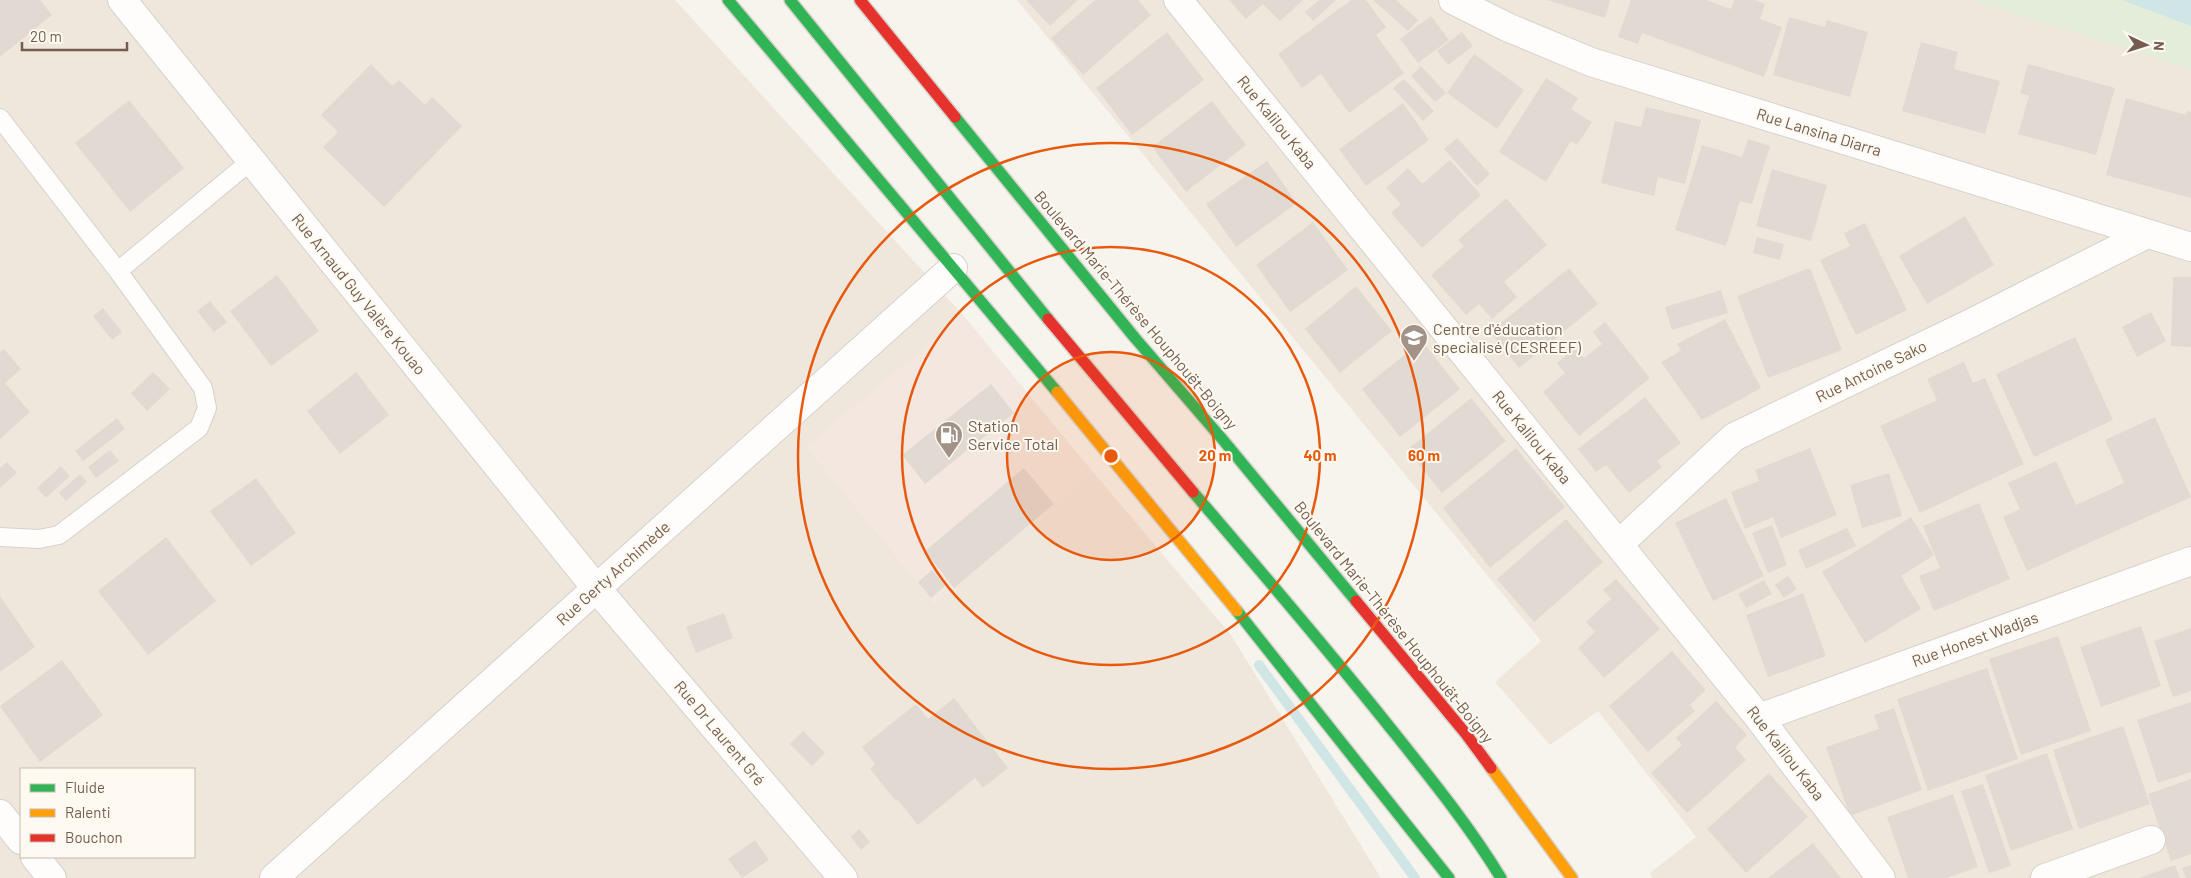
<svg xmlns="http://www.w3.org/2000/svg" width="2191" height="878" viewBox="0 0 2191 878" font-family="Barlow,sans-serif">
  <rect width="100%" height="100%" fill="#f7f4ee"/>
  <path fill="#efe7dc" fill-rule="evenodd" d="M0 0H675L963 315 807 447 935 603 1093 472 1231 635 1381 878H0ZM21 769H194V857H21Z
    M1017 0H1971L2191 68V878H1652L1650 873 1696 837 1598 711 1550 745 1495 682 1541 641Z"/>
  <path fill="#f4e7e0" d="M963 315 1093 472 935 603 806 446Z"/>
  <path fill="#e4edda" d="M1970 0H2191V69Z"/>
  <path fill="#d0e5e6" d="M2122 0H2191V26Z"/>
  <g fill="none" stroke-linecap="round" stroke-linejoin="round">
    <path stroke="#d0e5e6" stroke-width="10" d="M1259 665 1415 878"/>
  </g>
  <path fill="#e1dad3" d="M0 0H40L52 15 0 57Z
    M1026 0H1078L1050 26Z
    M1095 0H1138L1151 15 1083 75 1051 38Z
    M1229 0H1303L1280 21 1263 4 1246 19Z
    M1319 0H1336L1313 21 1305 12Z
    M1351 0H1366L1386 27 1376 35 1404 73 1349 113 1321 74 1302 88 1278 54Z
    M1373 0H1396L1418 20 1408 31Z
    M1547 0H1610L1605 18Z
    M1631 0H1706L1731 9 1734 0H1755L1765 4 1760 19 1782 27 1764 77 1642 33 1638 44 1618 37Z
    M1431 16 1449 40 1418 63 1400 39Z
    M1789 17 1825 27 1827 20 1868 32 1850 97 1773 75Z
    M1167 32 1204 80 1132 135 1096 88Z
    M1462 32 1473 46 1448 65 1437 51Z
    M1921 42 1958 52 1954 69 2000 81 1985 134 1902 111Z
    M1474 54 1524 90 1497 129 1447 93Z
    M371 64 392 86 399 80 425 105 432 97 462 126 384 207 323 147 338 132 321 115Z
    M2028 64 2115 88 2096 155 2018 134 2029 96 2020 93Z
    M1421 66 1446 93 1435 102 1411 76Z
    M1546 78 1578 98 1571 109 1592 122 1577 145 1571 141 1546 182 1499 152Z
    M1404 79 1434 111 1423 121 1393 88Z
    M2126 98 2186 115 2187 111 2191 112V198L2106 175Z
    M129 100 184 168 130 212 75 143Z
    M1212 101 1246 145 1186 192 1152 147Z
    M1403 103 1429 140 1366 186 1339 149Z
    M1646 107 1701 120 1685 184 1658 177 1654 196 1601 183 1615 121 1641 127Z
    M1457 138 1490 174 1477 186 1444 149Z
    M1748 139 1770 146 1752 204 1740 201 1726 246 1675 230 1702 145 1742 157Z
    M1450 160 1481 195 1422 248 1391 213 1401 204 1386 188 1408 168 1422 184Z
    M1267 161 1297 203 1236 247 1206 204Z
    M1772 169 1827 185 1811 241 1756 226Z
    M1506 198 1547 245 1504 282 1517 297 1492 319 1479 304 1466 315 1431 275 1464 246 1458 240Z
    M1965 216 1994 265 1927 304 1899 256Z
    M1313 222 1348 270 1290 312 1256 265Z
    M1865 223 1907 310 1856 335 1820 260 1850 246 1844 233Z
    M1757 237 1784 244 1780 260 1753 253Z
    M1569 268 1598 304 1519 368 1490 332Z
    M1810 268 1842 350 1768 378 1737 296Z
    M277 275 319 331 271 366 230 311Z
    M2173 277H2191V347L2171 346Z
    M1356 286 1392 331 1340 373 1305 329Z
    M1721 290 1728 313 1672 330 1665 307Z
    M210 301 227 322 214 332 197 311Z
    M103 308 122 332 112 340 93 316Z
    M2151 312 2166 341 2137 357 2122 327Z
    M1725 319 1761 388 1702 420 1661 362 1681 351 1677 344Z
    M1605 322 1650 378 1579 436 1543 392 1565 373 1557 363 1575 348 1584 358 1602 344 1593 332Z
    M2075 337 2113 420 2034 457 1996 374Z
    M1422 341 1460 389 1400 437 1362 389Z
    M4 349 21 369 5 383 30 412 0 439V352Z
    M1964 362 1973 383 1985 378 2024 464 1920 513 1880 426 1937 400 1927 379Z
    M153 372 170 389 147 411 131 393Z
    M356 372 389 415 340 454 307 411Z
    M991 384 1014 413 925 484 902 455Z
    M1645 397 1681 443 1657 461 1662 467 1629 493 1606 465 1596 472 1578 449Z
    M1471 398 1506 441 1442 493 1407 450Z
    M2155 417 2191 497 2027 571 2003 517 2020 509 2008 483 2056 461 2076 505 2124 483 2105 440Z
    M117 418 125 429 83 461 75 451Z
    M1516 448 1565 507 1490 568 1443 508Z
    M1810 448 1837 515 1781 538 1773 517 1745 529 1731 492 1759 481 1755 470Z
    M110 450 119 461 96 478 88 467Z
    M7 462 17 473 0 488V468Z
    M61 466 70 476 46 498 37 488Z
    M1024 468 1054 504 954 588 925 551Z
    M1889 473 1902 516 1862 528 1850 485Z
    M80 474 87 482 66 501 59 493Z
    M256 478 296 533 251 566 210 511Z
    M1726 498 1764 576 1713 601 1675 523Z
    M1979 503 2010 579 1934 611 1919 576 1940 568 1923 526Z
    M1911 517 1934 555 1901 576 1921 609 1865 643 1822 572Z
    M1566 519 1603 562 1534 622 1497 579Z
    M1772 525 1787 565 1768 573 1752 533Z
    M1847 528 1856 546 1806 569 1798 550Z
    M166 537 216 601 148 655 98 591Z
    M932 570 945 586 931 598 918 582Z
    M1788 576 1797 589 1784 598 1775 585Z
    M1616 579 1660 629 1604 678 1578 648 1595 632 1586 622 1611 599 1603 590Z
    M1764 580 1772 594 1746 608 1738 594Z
    M1803 593 1826 656 1768 677 1746 615Z
    M0 596 35 647 0 672Z
    M724 613 733 638 696 653 686 627Z
    M2141 626 2161 686 2101 707 2080 647Z
    M2191 628V691L2173 697 2154 641Z
    M2058 636 2091 731 2021 755 1989 659Z
    M1672 651 1706 690 1690 705 1695 711 1648 752 1609 706Z
    M62 660 103 715 40 762 0 706Z
    M1987 668 2018 759 1928 791 1897 699Z
    M954 698 1008 768 983 788 975 778 918 825 897 799 896 801 870 769 875 764 862 747 916 704 928 719Z
    M1716 701 1747 735 1735 747 1746 760 1687 813 1651 773 1682 745 1676 738Z
    M2191 702V772L2158 783 2137 720Z
    M1894 708 1922 790 1850 816 1826 747 1879 729 1874 715Z
    M2123 726 2150 804 2079 829 2053 750Z
    M803 731 825 753 812 766 790 744Z
    M2047 753 2073 829 2011 851 1985 775Z
    M1769 773 1808 817 1746 873 1707 829Z
    M2191 779V854L2171 861 2148 794Z
    M1983 784 2011 866 1989 873 1961 791Z
    M1953 794 1978 867 1946 878H1908L1887 817Z
    M859 829 870 842 861 850 851 837Z
    M755 840 769 860 742 878 728 859Z
    M1813 843 1841 878H1768Z
    M2175 865 2180 878H2139Z
    M2191 865V878H2186L2182 868Z"/>
  <g fill="none" stroke-linecap="round" stroke-linejoin="round">
    <defs>
      <path id="lane" d="M0 118 118 271 203 388 207 408 199 428 59 535 39 539 0 537
        M118 271 252 160"/>
      <path id="street" d="M122 0 596 588 843 878
        M1178 0 1759 718 1881 878
        M1453 0 1507 27 1591 62 2191 247
        M1619 544 1734 437 1969 324 2147 234
        M1759 718 2191 561
        M0 814 21 840
        M35 857 52 878
        M274 878 953 268
        M2045 878 2151 840"/>
      <path id="fast" d="M728 0 1057 392
        M790 0 1048 319
        M955 117 1135 338 1223 440 1356 601
        M1193 492C1259 569 1325 646 1388 725 1428 775 1468 824 1501 878
        M1237 611 1449 878"/>
      <path id="slow" d="M1057 392 1237 611
        M1491 768 1572 878"/>
      <path id="jam" d="M860 0 955 117
        M1048 319 1193 492
        M1356 601 1466 734 1491 768"/>
    </defs>
    <use href="#lane" stroke="#d6d1cc" stroke-width="20"/>
    <use href="#street" stroke="#d6d1cc" stroke-width="30"/>
    <use href="#fast" stroke="#d7d1cc" stroke-width="14"/>
    <use href="#slow" stroke="#d7d1cc" stroke-width="14"/>
    <use href="#jam" stroke="#d7d1cc" stroke-width="14"/>
    <use href="#lane" stroke="#fefdfc" stroke-width="18"/>
    <use href="#street" stroke="#fefdfc" stroke-width="28"/>
    <use href="#fast" stroke="#30b455" stroke-width="11"/>
    <use href="#slow" stroke="#ff9f0a" stroke-width="11"/>
    <use href="#jam" stroke="#e5322d" stroke-width="11"/>
  </g>
  <circle cx="1111" cy="456" r="104" fill="#e8590c" fill-opacity=".12"/>
  <g fill="none" stroke="#e8590c" stroke-width="2.5">
    <circle cx="1111" cy="456" r="104"/>
    <circle cx="1111" cy="456" r="209"/>
    <circle cx="1111" cy="456" r="313"/>
  </g>
  <defs>
    <symbol id="school-pin" viewBox="-11 -11 22 30"><path d="M0 17L-7.5 6A9.5 9.5 0 1 1 7.5 6Z" fill="#a29287" stroke="#fef9f1"/><path d="M0-5L7-2L0 1L-7-2ZM-4 1L0 2.5L4 1V4Q0 6-4 4Z" fill="#fff"/></symbol>
    <symbol id="fuel-pin" viewBox="-11 -11 22 30"><path d="M0 17L-7.5 6A9.5 9.5 0 1 1 7.5 6Z" fill="#a29287" stroke="#fef9f1"/><path d="M-5.5-6h7V0h2V4h1.3V-2.5L3-4.5l.8-.8L6-3V5H2.5V1h-1V6h-7ZM-4.2-4.7v3.2H.2V-4.7Z" fill="#fff"/></symbol>
  </defs>
  <g fill-rule="evenodd">
    <use href="#school-pin" x="1398" y="322" width="32" height="43"/>
    <use href="#fuel-pin" x="933" y="419" width="32" height="43"/>
  </g>
  <g text-anchor="middle" stroke-width="4" stroke-linejoin="round" paint-order="stroke">
    <g font-size="16" fill="#745d4f" stroke="#fef9f1">
      <text transform="translate(1277 122) rotate(51)" y="6">Rue Kalilou Kaba</text>
      <text transform="translate(1819 132) rotate(17)" y="6">Rue Lansina Diarra</text>
      <text transform="translate(359 294) rotate(51)" y="6">Rue Arnaud Guy Valère Kouao</text>
      <text transform="translate(1136 310) rotate(50)" y="6">Boulevard Marie-Thérèse Houphouët-Boigny</text>
      <text transform="translate(1871 371) rotate(-26)" y="6">Rue Antoine Sako</text>
      <text transform="translate(1532 437) rotate(51)" y="6">Rue Kalilou Kaba</text>
      <text transform="translate(613 573) rotate(-42)" y="6">Rue Gerty Archimède</text>
      <text transform="translate(1394 622) rotate(51)" y="6">Boulevard Marie-Thérèse Houphouët-Boigny</text>
      <text transform="translate(1975 639) rotate(-20)" y="6">Rue Honest Wadjas</text>
      <text transform="translate(720 733) rotate(50)" y="6">Rue Dr Laurent Gré</text>
      <text transform="translate(1786 753) rotate(52)" y="6">Rue Kalilou Kaba</text>
    </g>
    <g font-size="16" fill="#745d4f" stroke="#fef9f1" text-anchor="start">
      <text x="1433" y="335">Centre d'éducation<tspan x="1433" dy="18">specialisé (CESREEF)</tspan></text>
      <text x="968" y="432">Station<tspan x="968" dy="18">Service Total</tspan></text>
    </g>
  </g>
  <circle cx="1111" cy="456" r="8" fill="#e8590c" stroke="#fef9f1" stroke-width="2.5"/>
  <g font-size="15" text-anchor="middle" font-weight="bold" fill="#e8590c" stroke="#fef9f1" stroke-width="4" stroke-linejoin="round" paint-order="stroke">
    <text x="1215" y="461">20 m</text>
    <text x="1320" y="461">40 m</text>
    <text x="1424" y="461">60 m</text>
  </g>
  <rect x="20" y="768" width="175" height="90" fill="#fef9f1" stroke="#c7bbb0"/>
  <rect x="30" y="784" width="25" height="8" fill="#30b455" stroke="#c7bbb0"/>
  <text x="65" y="793" font-size="15" fill="#745d4f">Fluide</text>
  <rect x="30" y="809" width="25" height="8" fill="#ff9f0a" stroke="#c7bbb0"/>
  <text x="65" y="818" font-size="15" fill="#745d4f">Ralenti</text>
  <rect x="30" y="834" width="25" height="8" fill="#e5322d" stroke="#c7bbb0"/>
  <text x="65" y="843" font-size="15" fill="#745d4f">Bouchon</text>
  <g transform="translate(2146 45) rotate(94)" stroke="#fef9f1" stroke-width="4" paint-order="stroke">
  <path d="M0-4L9 19L0 12L-9 19Z" fill="#745d4f"/>
  <text y="-8" font-size="14" font-weight="bold" text-anchor="middle" fill="#745d4f">N</text>
  </g>
  <path d="M22 42v8h105v-8" fill="none" stroke="#745d4f" stroke-width="2.5"/>
  <text x="30" y="42" font-size="15" fill="#745d4f" stroke="#fef9f1" stroke-width="4" paint-order="stroke">20 m</text>
</svg>
